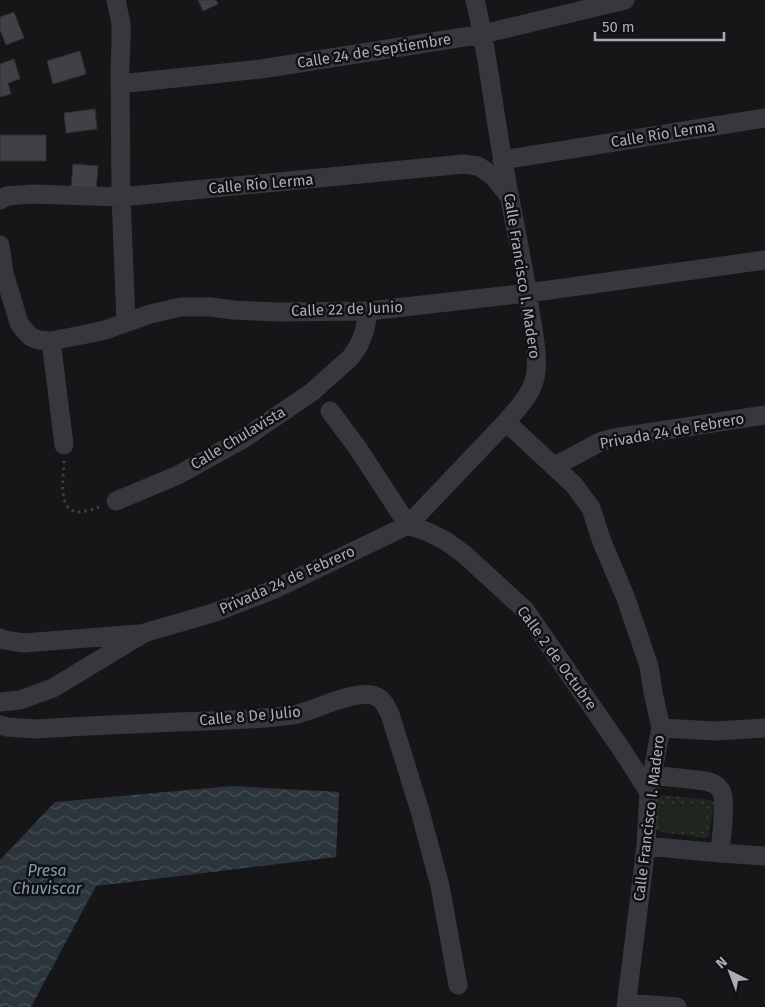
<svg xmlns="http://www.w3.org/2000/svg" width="765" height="1007" viewBox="0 0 765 1007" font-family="'Fira Sans',sans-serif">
  <defs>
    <pattern id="park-dots" width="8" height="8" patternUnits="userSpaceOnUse" patternTransform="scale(1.25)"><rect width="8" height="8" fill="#1e261f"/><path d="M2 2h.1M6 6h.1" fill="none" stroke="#3c433d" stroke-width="1.8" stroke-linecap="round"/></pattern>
    <pattern id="water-waves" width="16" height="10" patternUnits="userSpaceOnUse" patternTransform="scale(1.25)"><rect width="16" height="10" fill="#2c353c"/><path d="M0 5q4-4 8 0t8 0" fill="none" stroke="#485056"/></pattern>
  </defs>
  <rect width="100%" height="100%" fill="#161618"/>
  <path fill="url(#park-dots)" d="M661 795 711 800 714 803 709 835 706 838 661 832 656 828 658 799Z"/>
  <path fill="#1e261f" d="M663 804 705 807 703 832 661 828Z"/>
  <path fill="url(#water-waves)" d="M232 786 339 792 336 857 96 886 31 1007H0V859H1L55 802Z"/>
  <path fill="#404145" stroke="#303034" d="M198 0H216L218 4 203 11Z
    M14 12 24 38 6 45 0 30V17Z
    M80 51 86 74 53 84 47 61Z
    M14 59 20 79 8 83 11 94 0 97V64Z
    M95 109 97 129 66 133 64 113Z
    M0 135H46V161H0Z
    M73 164 98 166 96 191 71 189Z"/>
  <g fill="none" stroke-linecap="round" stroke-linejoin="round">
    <path stroke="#3d3f44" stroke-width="3" stroke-dasharray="2.5 4" stroke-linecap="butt" d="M64 461C64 476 56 513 80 512 87 511 94 509 100 507"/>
    <path stroke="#37383d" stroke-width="19" d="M116 0 121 24V41L120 67 121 197 126 322
      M475 0C488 53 493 107 503 161 512 213 524 265 531 317 534 337 539 358 535 378 531 395 517 409 506 422L574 485 591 508 602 542 625 596 649 666 653 692 661 728 649 792 646 846 626 1007
      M120 84 261 69 483 34 625 0
      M502 160 765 118
      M0 200 7 196 33 194 121 197 464 164 478 166 492 175 509 196
      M0 245 4 273 19 323 25 331 31 337 39 340 51 341 87 334 105 330 150 314 181 307H210L234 310 279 312 369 311 528 293 765 260
      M51 341 64 445
      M330 411 357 447 408 525 428 532 446 541 465 555 525 610 622 750 649 792
      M555 466 600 442 614 438 765 415
      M116 501 178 475 243 439 312 392 351 357 359 345 364 332 369 311
      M0 638 4 640 24 643 138 634
      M0 702 20 700 53 688 144 633 216 612 275 589 408 525 506 422
      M0 725 7 727 36 729C83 726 130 724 177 722 215 721 254 720 292 715 313 712 361 685 379 698 385 702 387 709 390 714L420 811 440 886 458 985
      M661 728 716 731 765 728
      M652 775 706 781C713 783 719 785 722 793 726 803 721 840 720 853
      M646 846 720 853 765 856
      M627 1003 677 1007"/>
  </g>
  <g text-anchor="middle" stroke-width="5" stroke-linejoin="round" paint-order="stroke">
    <g font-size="15" fill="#a8adb8" stroke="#111113">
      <text transform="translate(374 51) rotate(-9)" y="5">Calle 24 de Septiembre</text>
      <text transform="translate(663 134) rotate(-9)" y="5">Calle Río Lerma</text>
      <text transform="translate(261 184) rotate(-5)" y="5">Calle Río Lerma</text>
      <text transform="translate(522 276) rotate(81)" y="5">Calle Francisco I. Madero</text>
      <text transform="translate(347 309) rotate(-2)" y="5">Calle 22 de Junio</text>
      <text transform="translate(672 431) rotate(-10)" y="5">Privada 24 de Febrero</text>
      <text transform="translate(238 438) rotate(-31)" y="5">Calle Chulavista</text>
      <text transform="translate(287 580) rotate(-24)" y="5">Privada 24 de Febrero</text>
      <text transform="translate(557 658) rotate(54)" y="5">Calle 2 de Octubre</text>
      <text transform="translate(250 716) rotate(-5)" y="5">Calle 8 De Julio</text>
      <text transform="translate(649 818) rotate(-83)" y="5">Calle Francisco I. Madero</text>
    </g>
    <g font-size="16" font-style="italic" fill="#7f9bb3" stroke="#111113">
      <text x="47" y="876">Presa<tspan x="47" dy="18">Chuviscar</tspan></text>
    </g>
  </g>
  <g transform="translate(730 972) rotate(318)" stroke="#111113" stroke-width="4" paint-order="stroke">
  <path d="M0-4L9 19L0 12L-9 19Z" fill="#a8adb8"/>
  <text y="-8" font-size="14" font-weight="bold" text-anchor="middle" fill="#a8adb8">N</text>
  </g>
  <path d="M595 32v8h129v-8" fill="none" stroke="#a8adb8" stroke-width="2.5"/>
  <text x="602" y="32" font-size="15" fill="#a8adb8" stroke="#111113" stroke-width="4" paint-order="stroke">50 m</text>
</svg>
